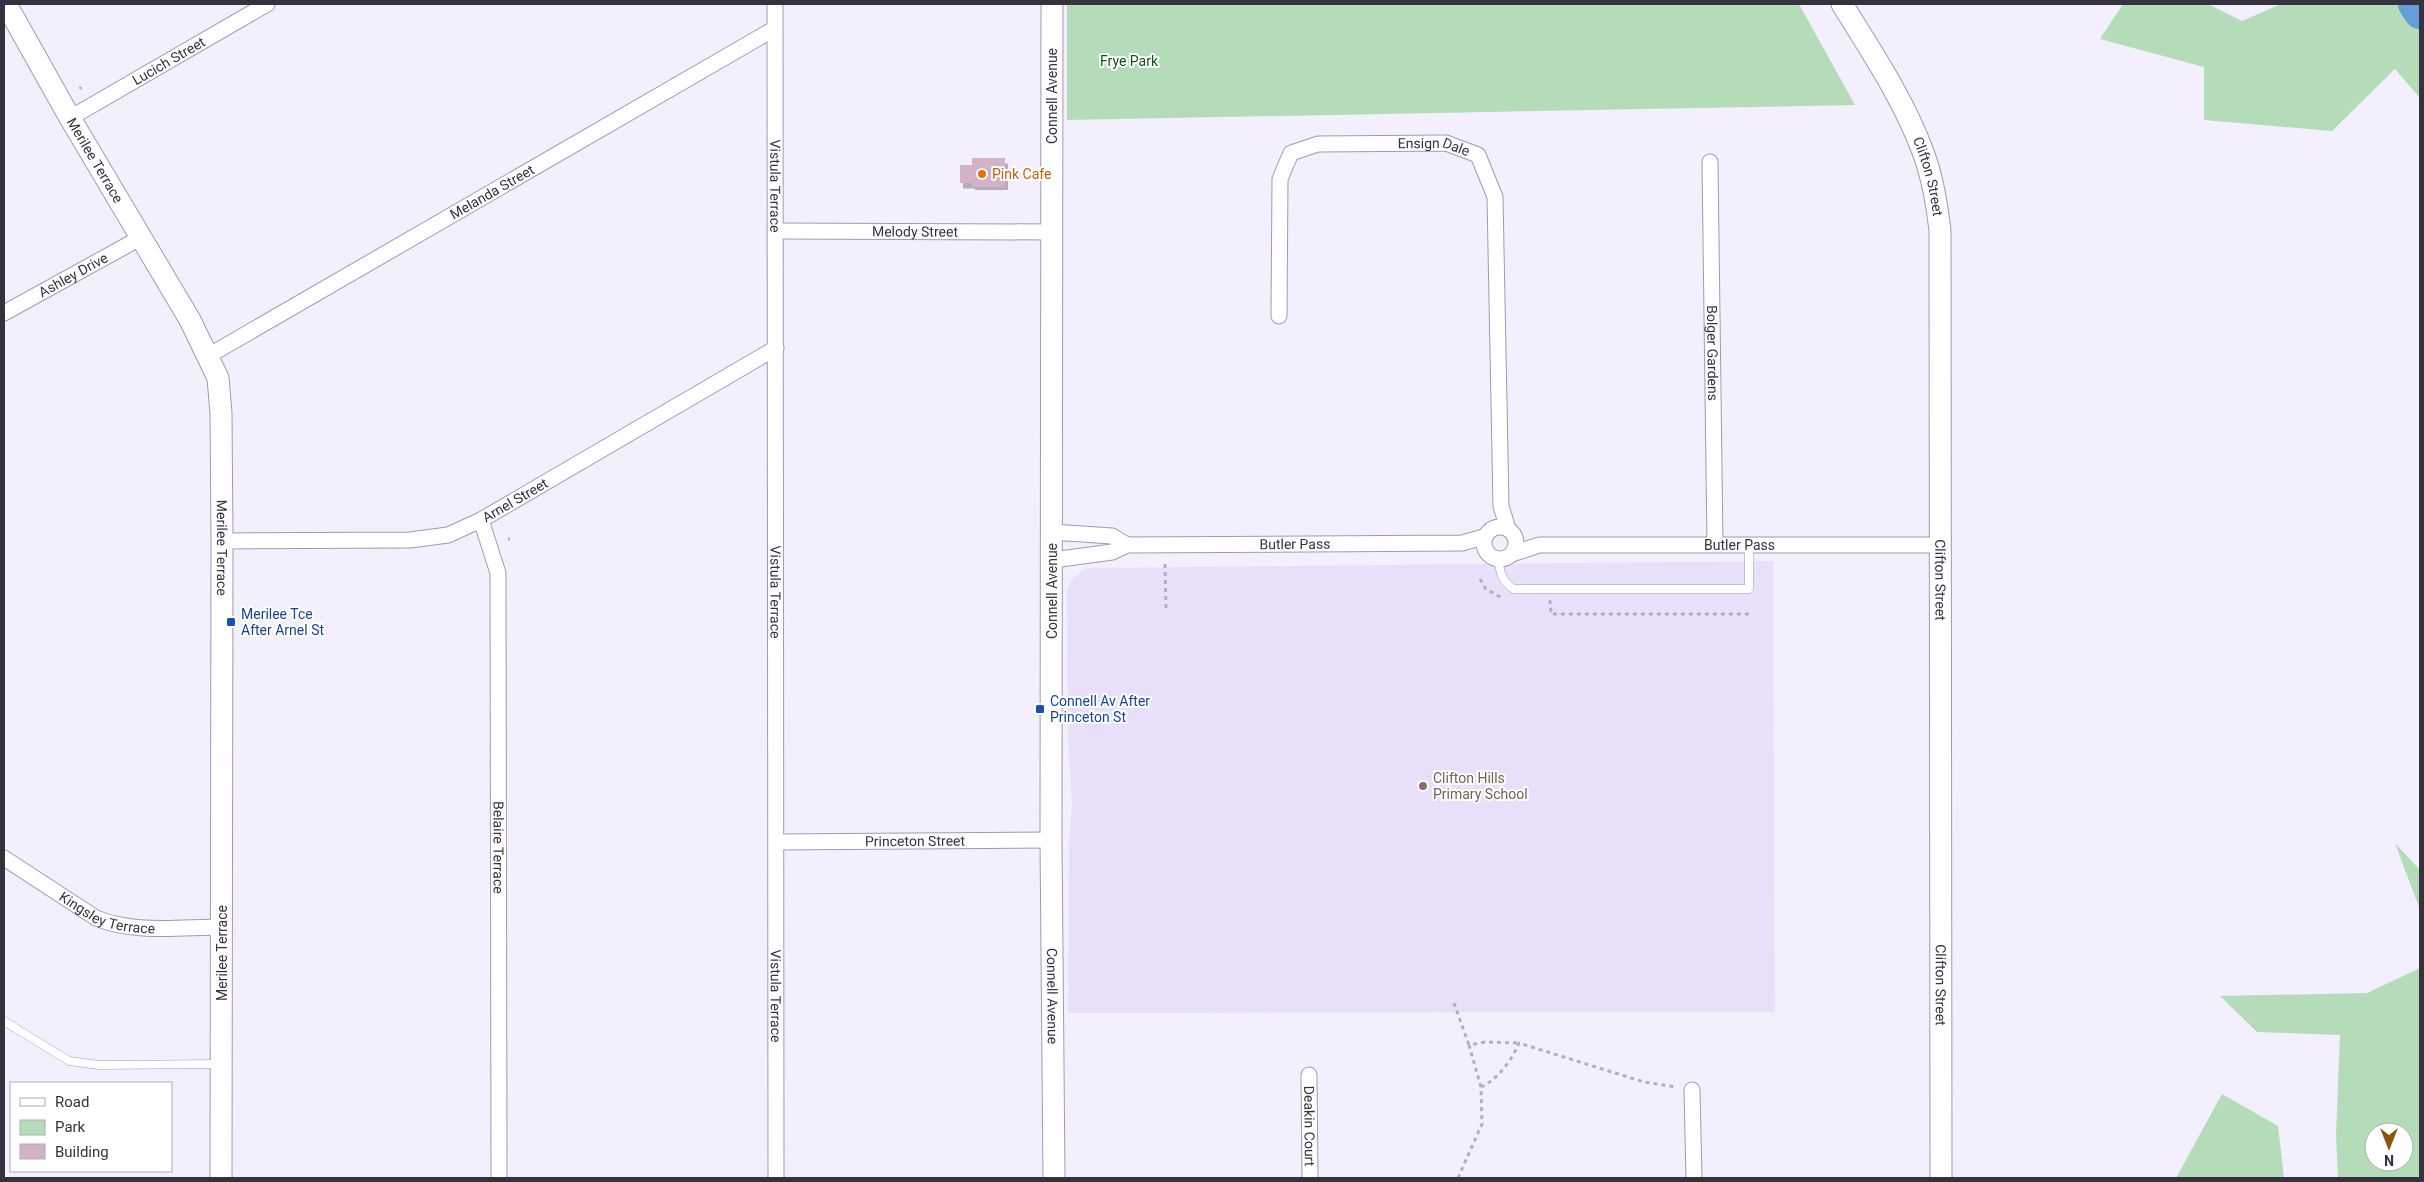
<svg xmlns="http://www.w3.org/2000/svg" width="2424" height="1182" viewBox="0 0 2424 1182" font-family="Roboto,sans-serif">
  <defs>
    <filter id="shadow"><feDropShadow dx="3" dy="5.5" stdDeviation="0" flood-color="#0004"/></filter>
  </defs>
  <rect width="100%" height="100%" fill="#f3effd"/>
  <path fill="#e8e0f9" d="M1773 561 1775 1012 1068 1013 1069 845 1072 802 1068 741 1067 591 1070 582 1083 570 1092 568Z"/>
  <path fill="#b5dcb8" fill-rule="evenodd" d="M1067 4H1799L1855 105 1067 120Z
    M2123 4H2208L2242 21 2281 4H2420V98L2395 69 2332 131 2204 120V67L2100 39Z
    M2395 843 2420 870V910Z
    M2420 968V1178H2338L2336 1135 2340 1035 2257 1032 2220 996 2367 993ZM2374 1132H2404V1162H2374Z
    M2222 1094 2278 1126 2284 1178H2176Z"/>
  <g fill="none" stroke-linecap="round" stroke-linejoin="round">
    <path stroke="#62a0d7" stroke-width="32" d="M2414 4 2420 13"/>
  </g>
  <path fill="#d3b2c7" filter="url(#shadow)" d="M972 158H1005V187H972V183H960V165H972Z"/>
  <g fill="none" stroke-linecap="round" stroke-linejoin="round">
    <defs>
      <path id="lane" d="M1498 559C1500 572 1502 582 1514 589H1749V545
        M4 1021 69 1061 99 1065 220 1064"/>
      <g id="street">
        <path id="s1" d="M775 4 776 1178"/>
        <path id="s2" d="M70 118 267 4"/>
        <path id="s3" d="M1710 162 1715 544"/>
        <path id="s4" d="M777 231 1052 232"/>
        <path id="s5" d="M4 313 142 237"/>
        <path id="s6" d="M1279 316 1280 179 1291 153 1318 144 1446 143 1478 155 1495 197 1501 506 1508 529"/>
        <path id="s7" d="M208 356 774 29"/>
        <path id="s8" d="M481 520 498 573 499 1178"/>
        <circle cx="1500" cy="543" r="16"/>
        <path d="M1052 532 1112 536 1127 545"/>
        <path id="s9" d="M222 541 410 540 448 535 481 520 776 348"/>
        <path id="s10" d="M1512 554 1539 545H1940"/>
        <path id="s11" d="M1053 560 1112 552 1127 545 1462 543 1484 537"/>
        <path id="s12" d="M777 842 1051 840"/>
        <path id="s13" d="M4 858 96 918C134 934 181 927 222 927"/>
        <path id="s14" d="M1309 1075 1310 1178"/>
        <path d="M1692 1090 1694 1178"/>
      </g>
      <g id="secondary">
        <path id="s15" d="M6 4 70 118 190 320 218 378 221 413 222 541 221 1178"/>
        <path id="s16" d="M1052 4 1051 840 1054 1178"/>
        <path id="s17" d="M1842 4C1871 51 1904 100 1923 152 1933 178 1937 204 1940 231L1941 1178"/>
      </g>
    </defs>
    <use href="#lane" stroke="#a398b8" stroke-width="9"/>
    <use href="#street" stroke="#a398b8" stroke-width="17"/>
    <use href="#secondary" stroke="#a398b8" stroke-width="23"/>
    <path stroke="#b3afbd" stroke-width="3" stroke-dasharray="4 4" stroke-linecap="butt" d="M80 89 81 87
      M508 539H510
      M1165 564 1166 609
      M1480 579 1486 589 1502 598
      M1550 600 1551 614H1753
      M1454 1003 1469 1045
      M1481 1087 1469 1045 1485 1042 1519 1043
      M1458 1178 1482 1124 1481 1087C1497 1080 1512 1060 1519 1043L1644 1082 1676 1087"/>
    <use href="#lane" stroke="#fff" stroke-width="8"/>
    <use href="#street" stroke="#fff" stroke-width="15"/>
    <use href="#secondary" stroke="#fff" stroke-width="21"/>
  </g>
  <circle fill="#e8710a" stroke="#fff" stroke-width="2" cx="982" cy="174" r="5"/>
  <g fill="#1a4fb4" stroke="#fff" stroke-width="2">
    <rect x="226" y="617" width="10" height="10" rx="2.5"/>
    <rect x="1035" y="704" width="10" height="10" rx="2.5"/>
  </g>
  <circle fill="#8d6e63" stroke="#fff" stroke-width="2" cx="1423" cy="786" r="5"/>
  <g text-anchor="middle" stroke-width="4" stroke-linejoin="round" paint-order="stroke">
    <g font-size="14" fill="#35313e" stroke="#fff">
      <text dy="5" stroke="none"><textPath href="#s2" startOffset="114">Lucich Street</textPath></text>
      <text transform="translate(1052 96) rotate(-90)" y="5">Connell Avenue</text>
      <text dy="5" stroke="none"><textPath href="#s6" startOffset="310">Ensign Dale</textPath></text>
      <text dy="5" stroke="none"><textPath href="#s15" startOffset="180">Merilee Terrace</textPath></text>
      <text dy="5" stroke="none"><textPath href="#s17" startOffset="194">Clifton Street</textPath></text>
      <text dy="5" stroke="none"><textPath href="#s1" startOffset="182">Vistula Terrace</textPath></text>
      <text dy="5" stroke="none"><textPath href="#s7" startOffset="328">Melanda Street</textPath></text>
      <text dy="5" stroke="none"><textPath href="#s4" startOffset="138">Melody Street</textPath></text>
      <text dy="5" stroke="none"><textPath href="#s5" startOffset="79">Ashley Drive</textPath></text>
      <text dy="5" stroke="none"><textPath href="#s3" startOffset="191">Bolger Gardens</textPath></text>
      <text dy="5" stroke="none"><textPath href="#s9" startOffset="302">Arnel Street</textPath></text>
      <text dy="5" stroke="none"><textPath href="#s11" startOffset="244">Butler Pass</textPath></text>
      <text dy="5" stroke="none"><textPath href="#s10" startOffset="229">Butler Pass</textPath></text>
      <text dy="5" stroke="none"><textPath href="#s15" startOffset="600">Merilee Terrace</textPath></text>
      <text dy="5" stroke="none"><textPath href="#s17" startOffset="599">Clifton Street</textPath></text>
      <text dy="5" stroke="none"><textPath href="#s1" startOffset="588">Vistula Terrace</textPath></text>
      <text transform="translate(1052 591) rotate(-90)" y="5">Connell Avenue</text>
      <text dy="5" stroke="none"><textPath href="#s12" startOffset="138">Princeton Street</textPath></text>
      <text dy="5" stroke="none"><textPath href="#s8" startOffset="330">Belaire Terrace</textPath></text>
      <text dy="5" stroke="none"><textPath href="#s13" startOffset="119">Kingsley Terrace</textPath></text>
      <text transform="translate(222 953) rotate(-90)" y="5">Merilee Terrace</text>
      <text dy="5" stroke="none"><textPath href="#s17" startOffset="1004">Clifton Street</textPath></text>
      <text dy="5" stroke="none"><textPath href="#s1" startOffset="992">Vistula Terrace</textPath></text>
      <text dy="5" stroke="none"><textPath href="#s16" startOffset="992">Connell Avenue</textPath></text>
      <text dy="5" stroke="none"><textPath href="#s14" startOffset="51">Deakin Court</textPath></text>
    </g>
    <g font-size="14" fill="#0a511c" stroke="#fff">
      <text x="1129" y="66">Frye Park</text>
    </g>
    <g font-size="14" fill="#c56008" stroke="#fff" text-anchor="start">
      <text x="992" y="179">Pink Cafe</text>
    </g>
    <g font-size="14" fill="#164399" stroke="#fff" text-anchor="start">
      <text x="241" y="619">Merilee Tce<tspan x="241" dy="16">After Arnel St</tspan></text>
      <text x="1050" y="706">Connell Av After<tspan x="1050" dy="16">Princeton St</tspan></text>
    </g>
    <g font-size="14" fill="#785e54" stroke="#fff" text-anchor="start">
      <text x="1433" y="783">Clifton Hills<tspan x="1433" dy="16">Primary School</tspan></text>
    </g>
  </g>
  <rect width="2424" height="1182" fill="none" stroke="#35313e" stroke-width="10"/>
  <rect x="10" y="1082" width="162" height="90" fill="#ffffff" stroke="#aeadb2"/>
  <rect x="20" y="1098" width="25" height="8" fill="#ffffff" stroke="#aeadb2"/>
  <text x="55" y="1107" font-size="15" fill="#35313e">Road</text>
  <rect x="20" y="1120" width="25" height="15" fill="#b5dcb8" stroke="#aeadb2"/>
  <text x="55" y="1132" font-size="15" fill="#35313e">Park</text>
  <rect x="20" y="1144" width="25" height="15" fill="#d3b2c7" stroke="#aeadb2"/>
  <text x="55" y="1157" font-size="15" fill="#35313e">Building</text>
  <g transform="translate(2389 1147) rotate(180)"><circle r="24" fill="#ffffff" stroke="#aeadb2"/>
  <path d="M0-4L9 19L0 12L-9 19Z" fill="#8e550f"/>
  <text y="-8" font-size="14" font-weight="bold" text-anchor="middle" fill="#35313e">N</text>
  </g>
</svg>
